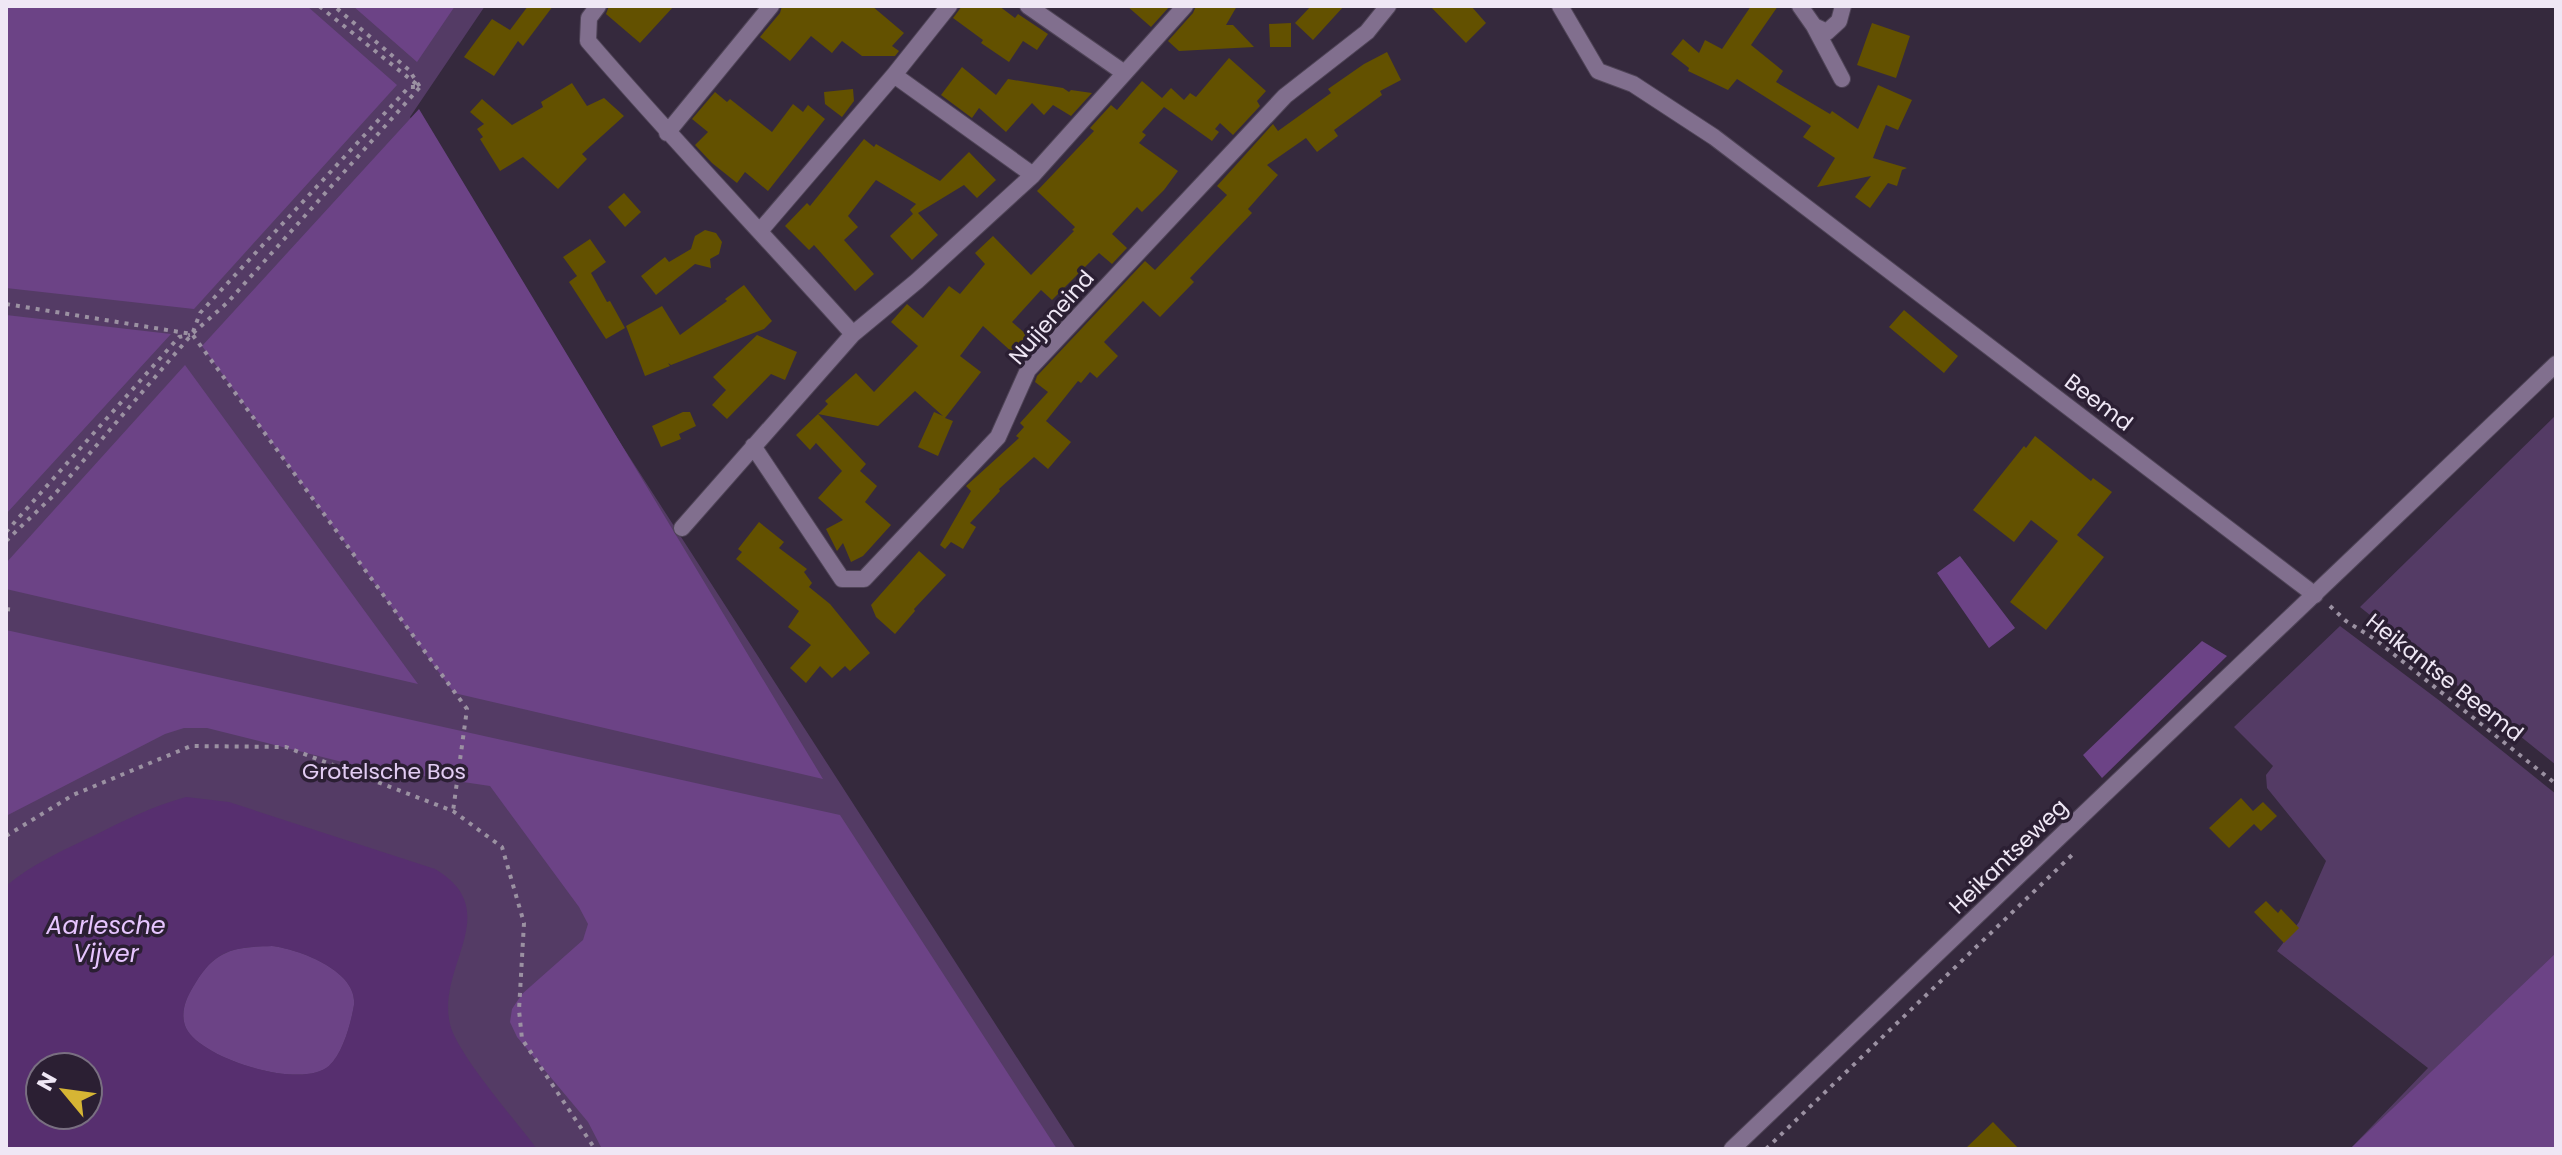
<svg xmlns="http://www.w3.org/2000/svg" width="2562" height="1155" viewBox="0 0 2562 1155" font-family="Poppins,sans-serif">
  <rect width="100%" height="100%" fill="#35293d"/>
  <path fill="#543b65" fill-rule="evenodd" d="M6 6H485L410 117 1076 1149H6ZM40 1067H88V1115H40Z
    M2556 415V765L2360 607Z
    M2340 626 2440 701 2556 794V1149H2350L2428 1068 2277 951 2299 922 2326 861 2267 788 2266 775 2273 766 2234 727Z"/>
  <path fill="#6c4386" d="M6 6H307L397 85 194 309 6 288Z
    M353 6H455L417 62Z
    M419 109 823 779 454 693 202 346Z
    M6 315 171 334 6 514Z
    M185 365 418 684 6 589V563Z
    M1960 556 2015 628 1989 648 1937 573Z
    M6 630 840 815 1057 1149H602L588 1122 517 1037 510 1022 512 1009 522 994 583 940 588 924 579 907 490 786 362 767 207 728H184L165 734 6 816Z
    M2202 641 2227 656 2102 778 2083 755Z
    M272 946C299 949 358 971 354 1005 351 1023 343 1053 329 1066 302 1090 201 1059 186 1028 179 1012 187 996 196 982 216 949 236 947 272 946Z
    M2556 953V1149H2350Z"/>
  <path fill="#572f6f" fill-rule="evenodd" d="M186 797 229 802 435 869C506 911 436 966 450 1024 457 1054 516 1121 537 1149H6V886C32 864 62 851 93 836 123 821 153 806 186 797ZM272 946C299 949 358 971 354 1005 351 1023 343 1053 329 1066 302 1090 201 1059 186 1028 179 1012 187 996 196 982 216 949 235 947 272 946ZM40 1067H88V1115H40Z"/>
  <path fill="#635100" d="M528 6H553L523 46 518 41 494 76 464 57 492 19 510 30Z
    M609 6H674L640 43 606 14Z
    M782 6H872L904 33 892 46 899 51 895 56H862L842 41 832 53 811 36 790 61 760 37 780 13Z
    M962 6H999L1015 18 1018 14 1048 34 1037 50 1023 41 1009 62 981 43 983 40 953 18Z
    M1127 6H1170L1151 27Z
    M1196 6H1237L1226 25H1233L1254 47 1179 51 1168 41 1193 13Z
    M1311 6H1344L1313 40 1295 23Z
    M1430 6H1471L1486 23 1466 43Z
    M1751 6H1778L1751 45 1783 71 1776 82 1830 114 1832 111 1858 129 1878 85 1912 100 1898 130 1886 125 1873 158 1907 168 1902 170 1897 186 1888 183 1870 208 1855 197 1871 176 1817 187 1835 158 1803 137 1811 126 1737 79 1728 90 1688 71 1689 68 1671 54 1683 39 1699 53 1705 40 1722 49Z
    M1291 23V47H1270L1269 24Z
    M1872 23 1910 36 1896 78 1857 65Z
    M1387 52 1401 80 1380 91 1382 95 1334 130 1338 136 1317 152 1306 138 1267 165 1278 175 1248 209 1252 213 1190 278 1194 282 1160 317 1143 301 1104 342 1118 356 1097 378 1090 372 1081 383 1078 381 1046 421 1071 442 1048 469 1034 457 999 489 1000 491 970 523 976 527 963 549 951 542 945 549 940 545 971 491 966 486 1019 438 1016 436 1024 427 1020 423 1048 392 1035 382 1037 376 1145 261 1155 270 1227 195 1217 186 1273 124 1278 131 1331 93 1328 89 1364 64Z
    M1229 58 1266 91 1257 101 1260 106 1233 135 1220 123 1215 129 1219 132 1212 141 1164 107 1142 132 1146 135 1139 143 1178 171 1164 190 1142 212 1137 207 1112 234 1127 248 1112 264 1099 253 1052 300 1041 290 1012 322 1027 335 1012 352 983 326 960 356 981 372 945 418 953 421 938 456 918 447 934 412 943 416 915 391 878 426 818 414 828 404 825 401 856 373 874 392 918 346 891 322 907 304 923 318 949 286 960 294 985 264 975 253 993 236 1031 275 1074 231 1072 230 1075 227 1037 191 1094 131 1090 128 1111 105 1117 110 1142 81 1162 98 1171 88 1184 100 1190 93 1196 97Z
    M962 67 996 95 1008 79 1063 88 1069 92 1071 90 1092 93 1071 116 1053 105 1044 115 1032 103 1006 132 979 108 972 118 941 95Z
    M572 83 587 106 604 98 624 116 582 154 587 159 558 189 523 157 500 171 480 139 483 137 477 129 484 124 470 112 482 99 512 125 543 107 541 102Z
    M853 89 854 101 842 117 825 104 824 92Z
    M715 92 727 102 730 99 772 132 793 104 803 112 808 105 825 119 768 191 745 172 737 183 712 163 695 145 708 132 692 119Z
    M864 139 874 147 876 144 940 181 969 152 996 180 977 198 964 185 918 213 938 235 912 260 890 236 913 214 910 210 916 204 876 180 848 216 858 227 844 240 874 274 855 291 814 245 809 250 785 226 807 203 810 206Z
    M624 193 641 212 625 227 608 207Z
    M705 230 716 233 722 242 719 254 710 259 711 268 695 264 656 295 641 276 665 257 669 262 691 249 695 236Z
    M590 239 606 262 591 273 607 302 610 301 625 328 606 339 569 282 577 276 563 257Z
    M744 285 772 321 764 329 671 365 668 363 670 366 645 376 626 326 662 306 680 335 727 301 725 299Z
    M1904 310 1958 356 1944 373 1889 327Z
    M757 335 797 352 785 380 771 374 727 419 712 405 726 390 713 377Z
    M683 412H690L696 426 679 434 681 439 661 447 652 426Z
    M818 414 866 464 860 471 877 486 865 502 891 525 863 556 851 562 843 543 837 551 826 529 843 520 818 498 842 471 816 443 810 450 796 435Z
    M2035 436 2091 481 2093 478 2112 492 2077 535 2104 557 2046 630 2010 602 2058 541 2031 520 2014 542 1973 510 2024 446 2026 448Z
    M759 522 784 542 779 548 807 569 804 572 812 583 809 587 830 604 870 653 850 671 845 666 832 678 820 666 806 683 790 668 811 645 788 627 799 611 736 559 742 552 738 549Z
    M919 551 946 575 914 609 915 611 895 634 876 617 871 605Z
    M2241 798 2253 811 2263 802 2277 816 2261 831 2254 824 2229 848 2209 828Z
    M2266 901 2278 913 2281 909 2299 928 2284 943 2254 912Z
    M1993 1122 2019 1149H1965Z"/>
  <g fill="none" stroke-linecap="round" stroke-linejoin="round">
    <defs>
      <path id="minor" d="M598 6 589 18 588 41C674 141 765 236 853 334
        M1028 6 1123 72
        M1560 6 1598 71 1633 84 1714 137 2315 595
        M1800 6 1814 26 1827 32 1839 21 1843 6
        M1814 26 1842 79
        M894 75 1033 175
        M667 133 771 6
        M760 231 894 75 949 6
        M753 446 842 579H864L998 437 1028 370 1285 96 1367 32 1388 6
        M682 528 853 334 917 281 1033 175 1185 6"/>
      <path id="tertiary" d="M1732 1149 2556 364"/>
    </defs>
    <use href="#minor" stroke="#4f4457" stroke-width="18"/>
    <use href="#tertiary" stroke="#4f4457" stroke-width="18"/>
    <path stroke="#9b91a2" stroke-width="4" stroke-dasharray="4 6" stroke-linecap="butt" d="M6 304 192 334 467 709 453 811
      M193 332 200 313 409 87H420L409 70 334 6
      M6 532 179 337 190 335
      M6 541 54 495 192 334 228 302 420 87 319 6
      M2330 606 2346 621 2376 640 2556 784
      M6 609 15 610
      M6 836 73 795 191 746 286 747 453 811 502 847 524 923 519 1010 522 1039 595 1149
      M1766 1149 2073 854"/>
    <use href="#minor" stroke="#816f8e" stroke-width="16"/>
    <use href="#tertiary" stroke="#816f8e" stroke-width="16"/>
  </g>
  <g text-anchor="middle" stroke-width="7" stroke-linejoin="round" paint-order="stroke">
    <g font-size="22" fill="#efe7f5" stroke="#2b1f33">
      <text transform="translate(1051 317) rotate(-49)" y="8">Nuijeneind</text>
      <text transform="translate(2099 402) rotate(37)" y="8">Beemd</text>
      <text transform="translate(2445 677) rotate(38)" y="8">Heikantse Beemd</text>
      <text transform="translate(2008 856) rotate(-44)" y="8">Heikantseweg</text>
    </g>
    <g font-size="22" fill="#e2ccf3" stroke="#2b1f33">
      <text x="384" y="779">Grotelsche Bos</text>
    </g>
    <g font-size="24" font-style="italic" fill="#e7c5ff" stroke="#2b1f33">
      <text x="106" y="934">Aarlesche<tspan x="106" dy="28">Vijver</tspan></text>
    </g>
  </g>
  <rect width="2562" height="1155" fill="none" stroke="#efe7f5" stroke-width="16"/>
  <g transform="translate(64 1091) rotate(299)"><circle r="38" fill="#2b1f33" stroke="#796f81" stroke-width="2"/>
  <path d="M0-6L14 30L0 20L-14 30Z" fill="#d6b534"/>
  <text y="-12" font-size="22" font-weight="bold" text-anchor="middle" fill="#efe7f5">N</text>
  </g>
</svg>
